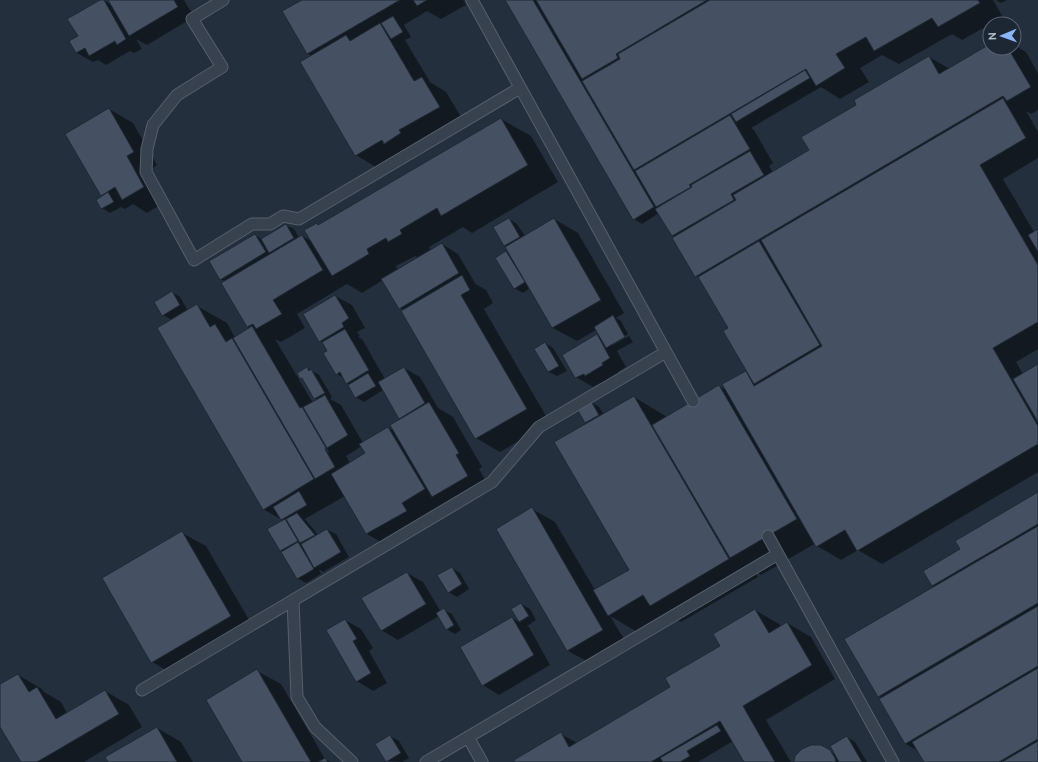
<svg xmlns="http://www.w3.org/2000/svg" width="1038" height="762" viewBox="0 0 1038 762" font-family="Ubuntu,sans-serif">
  <rect width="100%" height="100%" fill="#242f3e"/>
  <path fill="#0007" fill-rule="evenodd" d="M102 0H104L112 5 109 0H184L194 17 147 45 136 39 142 49 134 53 130 51 106 65 98 60 93 62 77 53 71 41 79 36Z
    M304 0H463L466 5 441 19 427 11 404 25 411 37 405 40 430 82 446 92 463 120 379 169 356 155 312 56 308 54 284 12Z
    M506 0H993L1003 17 962 40 952 34 899 64 882 55 860 68 869 82 840 99 821 87 751 128 754 130 773 163 769 166 773 173 810 151 857 105 929 57 950 69 990 46V48H1014V45L1026 52 1038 73V110L1031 114 1026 111 1038 132V158L1003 179 1034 232 1038 230V349L1016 362 1023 374 1038 365V472L882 564 858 550 841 560 817 546 816 543 761 575 755 571 758 577 681 622 668 615 639 633 610 616 627 644 592 664 568 651 497 529 532 509 555 522 595 590 630 570 588 424 586 422 591 402 599 407 604 415 634 397 664 415 666 418 719 386 727 391 746 372 750 375 730 329 701 279 696 276 675 237 672 236 659 213 642 224 634 219Z
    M996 0H1007L1001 3Z
    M109 109 133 123 157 165 150 170 168 200 147 213 133 204 125 209 121 207 110 213 102 208 103 196 101 195Z
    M501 119 531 136 558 182 472 233 463 227 429 247 431 251 442 244 458 254 475 283H474L486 290 493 303 484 309 550 423 500 452 476 438 404 310 399 308 383 280 362 293 347 284 297 314 305 328 281 342 275 339 313 403 318 400 315 398 304 380 301 378 307 368 319 375 332 397 330 399 341 405 363 443 388 428 395 431 402 419 400 418 383 390 364 402 356 397 349 384 347 383 344 378 337 374 328 351 324 343 320 341 335 296 352 305 365 328 357 332 360 336 358 337 362 339 385 379 404 368 420 377 438 408 453 417 482 467 479 469 491 490 456 510 446 504 391 548 367 534 345 496 305 519 318 535 327 530 336 534 349 557 323 572 319 569 321 574 306 583 297 578 283 552 281 550 269 530 284 521 263 509 172 320 163 315 172 292 180 297 188 311 197 306 227 323 234 336 236 337 250 328 248 327 222 283 225 281 220 279 255 235 262 239 286 225 294 229 299 238 302 236 313 242 317 224 319 226ZM415 256 419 258 398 270 396 266ZM301 408H304L329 452 328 453ZM362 446 367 454 350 463 346 456Z
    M509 219 517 224 525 236 554 219 578 233 624 313 616 318 621 321 628 334 612 343 613 345 629 336 633 342 617 351 626 367 618 372 619 375 602 385 600 383 593 387 576 377 597 335 601 338 596 330 577 341 553 328 530 288 523 293 514 288 506 253 511 255 507 247 505 245Z
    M545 343 553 348 567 371 557 376 549 372Z
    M1038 493V762H925L918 751 906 744 880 700 882 698 879 696 935 587 932 586 961 549Z
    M182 533 206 546 255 630 176 676 152 662 103 579Z
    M452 568 460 573 469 589 457 597 448 592Z
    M407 573 423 582 441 612 444 610 452 614 461 630 455 634 446 629 439 616 398 640 381 630Z
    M521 604 530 609 536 620 527 626 529 627 550 665 499 695 483 685 512 618 521 623 513 609Z
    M755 610 779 624 781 627 787 623 811 637 835 679 766 720 791 762H745L733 741 698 762H516L561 734 577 743 672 688 721 646Z
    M345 620 361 629 373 648 369 651 387 683 373 691 357 681Z
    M257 671 281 684 325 759 331 762H243Z
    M18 675 42 689 44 692 61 702 67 713 105 691 129 705 142 727 84 762H22L0 725V685Z
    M157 728 181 742 193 762H109Z
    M390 736 399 741 409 758 402 762 386 761Z
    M847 737 855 742 867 762H795L821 746 836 755Z"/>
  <path fill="#455162" stroke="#1f2835" d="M100 0H104L126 39 117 45 115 41 89 56 85 48 76 53 69 41 78 36 67 19Z
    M108 0H174L178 7 129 36Z
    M302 0H400L307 54 282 11Z
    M413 0H427L417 6Z
    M505 0H533L654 207 633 220Z
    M536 0H707L616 54 618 58 582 79Z
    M710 0H978L980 3 938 27 932 18 874 51 866 37 836 54 845 68 816 86 806 69 634 170 582 81 620 59 618 54Z
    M393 16 403 32 391 39 381 23Z
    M380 23 414 81 422 77 440 107 399 130 401 133 384 144 382 140 355 156 300 62 346 35 350 41Z
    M990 44V48H1008L1031 87 1007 101 1003 96 695 277 672 238 736 200 733 195 809 150 801 137 856 105 854 100 929 56 939 74Z
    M805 70 810 78 736 122 731 114Z
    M1003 98 1026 138 980 165 1038 265V322L993 348 1038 426V444L857 551 845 530 816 547 722 384 746 371 754 386 822 346 761 240Z
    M109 108 134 152 127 156 144 187 122 200 115 187 101 196 65 134Z
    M730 115 750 149 689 185 691 187 656 207 635 171Z
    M501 118 528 165 441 216 437 208 400 230 402 234 388 242 386 238 367 249 369 254 332 276 304 230 317 223 318 225Z
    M750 151 764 175 731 194 734 200 672 236 655 209 692 187 691 185Z
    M108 192 114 202 101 209 96 200Z
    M509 218 520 237 504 246 493 227Z
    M554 218 601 300 552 328 505 247Z
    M286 224 294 238 269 253 261 239Z
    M1038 229V252L1028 235Z
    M255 234 266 252 220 280 209 261Z
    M302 235 323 270 273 300 282 314 256 329 253 324 247 327 221 283Z
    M759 241 820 345 754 384 723 331 728 328 698 277Z
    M442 243 459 273 399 309 381 279Z
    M506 251 525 282 514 289 495 258Z
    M462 275 470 290 461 295 527 409 475 439 401 311Z
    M172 291 180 305 162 316 154 302Z
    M335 295 349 318 342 323 344 327 319 342 303 314Z
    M197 304 210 327 215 324 226 342 232 338 314 479 263 510 157 328Z
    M613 315 625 337 606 348 594 327Z
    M252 326 300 408 302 407 326 448 325 449 335 467 315 479 233 338Z
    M345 329 369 370 346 384 340 372 336 375 323 353 327 351 322 342Z
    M597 334 610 358 602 363 603 365 585 376 584 374 575 378 562 355Z
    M545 342 559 366 548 372 534 349Z
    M1038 364V422L1013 379Z
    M307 367 309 371 311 369 325 393 314 399 302 378 300 379 297 373Z
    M404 367 425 403 399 419 378 382Z
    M368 373 376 386 355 398 348 385Z
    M719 385 797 519 730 558 652 425Z
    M325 395 348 435 327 448 303 407Z
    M634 396 729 559 650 606 643 595 608 616 593 590 629 570 554 442Z
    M591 401 599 415 585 423 577 409Z
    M429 402 459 453 456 455 468 476 432 497 390 425Z
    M388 427 425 489 402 503 407 511 366 534 331 474 365 453 359 444Z
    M299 491 307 505 281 520 273 507Z
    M1038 492V524L932 586 923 571 960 549 955 541Z
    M532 507 603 630 567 651 496 529Z
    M297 513 315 535 300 543 286 519Z
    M285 519 298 541 280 551 267 529Z
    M1038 526V603L878 697 844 639Z
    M327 529 341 552 314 568 301 544Z
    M182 531 231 616 151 663 102 578Z
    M298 542 314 569 297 579 281 552Z
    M452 567 462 584 448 593 437 575Z
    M407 572 426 604 381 631 361 598Z
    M521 603 529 616 519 622 511 609Z
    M1038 606V666L905 744 879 699Z
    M444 608 454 625 446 630 436 613Z
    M755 609 769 633 787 622 812 665 743 706 775 762H744L720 721 651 762H515L514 760 561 732 569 747 670 687 665 678 720 646 713 634Z
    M512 617 534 655 482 686 460 647Z
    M345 619 357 639 353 641 371 673 356 682 326 630Z
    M1038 668V739L999 762H924L912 742Z
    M257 669 311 762H242L206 700Z
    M18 674 29 692 37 687 56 719 105 690 119 714 37 762H21L0 727V684Z
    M717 725 721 731 687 751 690 756 680 762H663L660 758Z
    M157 727 177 762H108L105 757Z
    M390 735 401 753 386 762 375 744Z
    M847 736 862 762H839L830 746Z
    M1038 741V762H1002Z
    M811 745H821L830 750 835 758 836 762H794L795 756 802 749Z
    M325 758 328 762H318Z"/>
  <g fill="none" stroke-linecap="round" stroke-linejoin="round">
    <defs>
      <path id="service" d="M223 0 192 19 222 67 177 95 153 125 147 149 146 172 194 260 252 224H270L283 216 299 219 520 88
        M472 0 693 401
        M768 536 893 762
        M293 601 297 697 315 727 352 762
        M142 690 492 482 539 427 666 352
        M468 737 482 762
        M426 762 778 554"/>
    </defs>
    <use href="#service" stroke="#565f6c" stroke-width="13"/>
    <use href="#service" stroke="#38414e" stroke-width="11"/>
  </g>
  <g transform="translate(1002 36) rotate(268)"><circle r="19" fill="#1d2633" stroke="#59626f"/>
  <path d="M0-3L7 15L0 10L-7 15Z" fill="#8ab4f8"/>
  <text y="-6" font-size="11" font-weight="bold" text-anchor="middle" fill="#b4bcc9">N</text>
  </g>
</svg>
